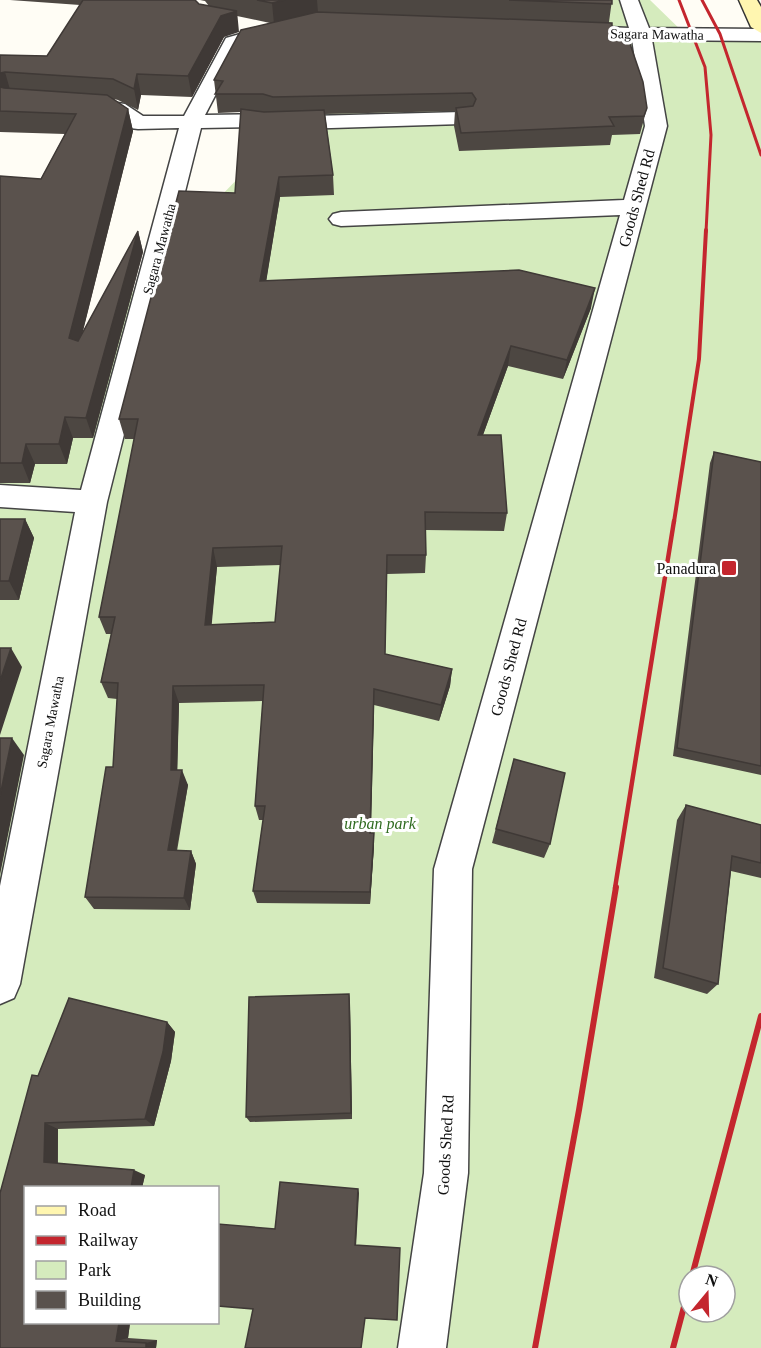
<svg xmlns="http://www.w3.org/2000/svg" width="761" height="1348" viewBox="0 0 761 1348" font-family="'Times New Roman',serif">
  <rect width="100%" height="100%" fill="#fffdf5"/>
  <path fill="#d5ebbd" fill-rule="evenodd" d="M411 0H650L687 36 761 41V1348H0V459L154 265ZM26 1188H218V1322H26ZM689 1276H725V1312H689Z"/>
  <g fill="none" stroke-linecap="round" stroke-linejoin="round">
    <defs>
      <path id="street" d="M620 0H638L649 28 761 29V41L652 40 667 126 472 869 468 1173 446 1348H398L424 1173 434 869 620 215 341 226 333 224 329 219 333 214 341 212 624 200 645 126 632 39 567 37 557 31 567 25 629 28Z
        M279 23 289 29 286 33 241 46 205 115 265 114 274 117 462 112 470 113 473 118 470 123 462 124 266 130 257 127 201 128 107 502 20 984 14 998 0 1004V886L75 512 0 507V485L81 490 179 128 138 129 130 128 112 114 81 109 77 105 81 101 88 99 125 104 143 116H184L226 38Z"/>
      <path id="secondary" d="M739 0H757L761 7V33L751 27Z"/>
    </defs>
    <use href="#street" stroke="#444" stroke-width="3"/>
    <use href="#secondary" stroke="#333" stroke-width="3"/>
    <use href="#street" fill="#fff" fill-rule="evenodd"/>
    <use href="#secondary" fill="#fff6b0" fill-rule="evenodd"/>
    <path stroke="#c4262e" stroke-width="3" d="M679 0 705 67 711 135 706 232
      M702 0 720 34 761 155"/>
    <path stroke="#c4262e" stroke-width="4" d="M674 522 699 359 706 230"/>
    <path stroke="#c4262e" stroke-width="4.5" d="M615 888 674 521"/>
    <path stroke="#c4262e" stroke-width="6" d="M692 1276 761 1016
      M535 1348 579 1110 616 887
      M673 1348 689 1288"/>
  </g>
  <path fill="#4d4742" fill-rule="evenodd" d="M10 0H195L199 4 209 6 205 1 200 0H612L609 22 612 33 647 108 640 134 612 135 610 145 459 151 454 126 455 111 325 114 333 175 334 195 280 197 266 281 591 308 563 379 508 366 483 435 507 513 504 531 425 530 426 555 425 573 387 574 385 654 452 669 450 686 439 721 374 705 371 833H374V846L370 904 257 903 253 891 263 820H259L255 806 263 701 179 703 177 770 188 785 177 851H191L196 864 190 910 94 909 85 897 113 767 117 699 108 698 101 682 111 634H106L99 617 134 439H125L119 419 235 193 241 112 218 113 214 80 270 23 237 16 224 37 192 97 141 95 138 110 118 100 114 99 128 109 133 131 82 334 138 231 143 252 93 438H73L67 464H35L30 483H0V176L41 179 65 134 0 132V55L47 56 80 5ZM281 565 275 622 211 625 217 567Z
    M714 452 761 462V775L673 756 710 463Z
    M0 519H25L34 538 19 600H0Z
    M514 759 550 844 544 858 492 843Z
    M686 805 761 825V878L731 871 718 984 707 994 654 978 677 820Z
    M349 994 350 1003 352 1119 250 1122 246 1117Z
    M167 1022 175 1032 171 1061 154 1126 58 1129V1164L145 1175 142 1188H26V1323H130L128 1338 157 1340 156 1348H0L38 1076Z"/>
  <path fill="#3f3936" d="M285 0H317L318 13 274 24 272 3Z
    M237 11 239 32 224 37 192 97 188 76 221 16Z
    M5 72 11 93 0 99V73Z
    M137 74 141 95 138 110 134 89Z
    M128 109 133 131 76 359 69 338Z
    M279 177 280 197 263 301 260 281Z
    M138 231 143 252 93 438 86 418Z
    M595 288 591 308 563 379 567 360Z
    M511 346 508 366 476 454 478 435Z
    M65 417 73 438 67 464 59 444Z
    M26 444 35 464 30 483 22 463Z
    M25 519 34 538 19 600 9 581Z
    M213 548 217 567 210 643 205 625Z
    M11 648 22 667 0 735V681Z
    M452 669 450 686 439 721 441 705Z
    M173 686 179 703 177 784 171 770Z
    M374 689V705L370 846V833Z
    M12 738 24 755 0 875V796Z
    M182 770 188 785 174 863 168 850Z
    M374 833V846L370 904V892Z
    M191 851 196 864 190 910 184 898Z
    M349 994 350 1003 352 1119 351 1113Z
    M167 1022 175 1032 171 1061 154 1126 145 1119Z
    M45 1123 58 1129 57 1167 44 1162Z
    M134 1170 145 1175 142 1188H131Z
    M358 1189 359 1193 356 1247 355 1245Z
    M119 1323H130L128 1338 116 1341Z
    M157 1340 156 1348H146V1343Z"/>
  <path fill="#5a524d" stroke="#3f3936" stroke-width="1.5" fill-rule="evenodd" d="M83 0H195L199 4 237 11 221 16 188 76 137 74 134 89 113 79 5 72 0 73V55L47 56Z
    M257 0H285L272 3Z
    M509 0H612V4Z
    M317 12 612 23V33L627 35 643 82 647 108 644 116 609 117 614 126 461 133 456 108 473 106 476 99 472 93 273 97 263 94H215L223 81 214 80 241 30Z
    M0 87 4 88 107 95 128 109 69 338 78 341 138 231 86 418 65 417 59 444H26L22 463H0V176L41 179 76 114 0 111Z
    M241 109 264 112 324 110 333 175 279 177 260 281 519 270 595 288 567 360 511 346 478 435H501L507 513 425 512 426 555H387L385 654 452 669 441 705 374 689 370 833H374L370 892 253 891 265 806H255L264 685 173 686 171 770H182L168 850 191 851 184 898 85 897 106 767H113L118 683 101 682 115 617H99L138 419H119L179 191 235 193ZM282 546 275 622 205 625 213 548Z
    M714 452 761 462V766L677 748Z
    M0 519H25L9 581H0Z
    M0 648H11L0 681Z
    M0 738H12L0 796Z
    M514 759 565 773 550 844 496 829Z
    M686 805 761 825V863L732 856 718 984 663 968Z
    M349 994 351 1113 246 1117 249 997Z
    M69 998 167 1022 163 1052 145 1119 45 1123 44 1162 134 1170 131 1188H26V1323H119L116 1341 146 1343V1348H0V1193L32 1075 38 1076Z
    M280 1182 358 1189 355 1245 400 1248 397 1320 365 1318 361 1348H245L253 1309 218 1306V1224L275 1229Z"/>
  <rect fill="#c4262e" stroke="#fff" stroke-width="2" x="721" y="560" width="16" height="16" rx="3"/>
  <g text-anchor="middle" stroke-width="6" stroke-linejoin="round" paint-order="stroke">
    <g font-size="14" fill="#111" stroke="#fff">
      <text transform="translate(657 34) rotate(1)" y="5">Sagara Mawatha</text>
      <text transform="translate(159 249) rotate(-75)" y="5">Sagara Mawatha</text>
      <text transform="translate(50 722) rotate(-79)" y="5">Sagara Mawatha</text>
    </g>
    <g font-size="16" fill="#111" stroke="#fff">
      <text transform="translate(636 198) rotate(-75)" y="6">Goods Shed Rd</text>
      <text transform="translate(508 667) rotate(-75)" y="6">Goods Shed Rd</text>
      <text transform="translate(445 1145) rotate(-87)" y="6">Goods Shed Rd</text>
    </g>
    <g font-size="16" fill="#111" stroke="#fff" text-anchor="end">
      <text x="716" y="574">Panadura</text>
    </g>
    <g font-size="16" font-style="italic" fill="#2f6b1f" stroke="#fff">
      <text x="380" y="829">urban park</text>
    </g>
  </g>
  <rect x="24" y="1186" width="195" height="138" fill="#ffffff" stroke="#a0a0a0" stroke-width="1.5"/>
  <rect x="36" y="1206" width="30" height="9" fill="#fff6b0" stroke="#a0a0a0" stroke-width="1.5"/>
  <text x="78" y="1216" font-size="18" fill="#111111">Road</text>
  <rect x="36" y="1236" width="30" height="9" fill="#c4262e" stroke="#a0a0a0" stroke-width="1.5"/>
  <text x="78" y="1246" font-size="18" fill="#111111">Railway</text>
  <rect x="36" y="1261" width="30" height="18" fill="#d5ebbd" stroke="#a0a0a0" stroke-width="1.5"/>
  <text x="78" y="1276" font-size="18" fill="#111111">Park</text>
  <rect x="36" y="1291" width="30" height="18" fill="#5a524d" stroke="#a0a0a0" stroke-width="1.5"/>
  <text x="78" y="1306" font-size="18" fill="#111111">Building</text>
  <g transform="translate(707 1294) rotate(19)"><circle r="28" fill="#ffffff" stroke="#a0a0a0" stroke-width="1.5"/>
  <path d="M0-4.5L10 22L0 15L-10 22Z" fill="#c4262e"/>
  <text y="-9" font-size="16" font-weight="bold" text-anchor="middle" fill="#111111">N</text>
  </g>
</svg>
